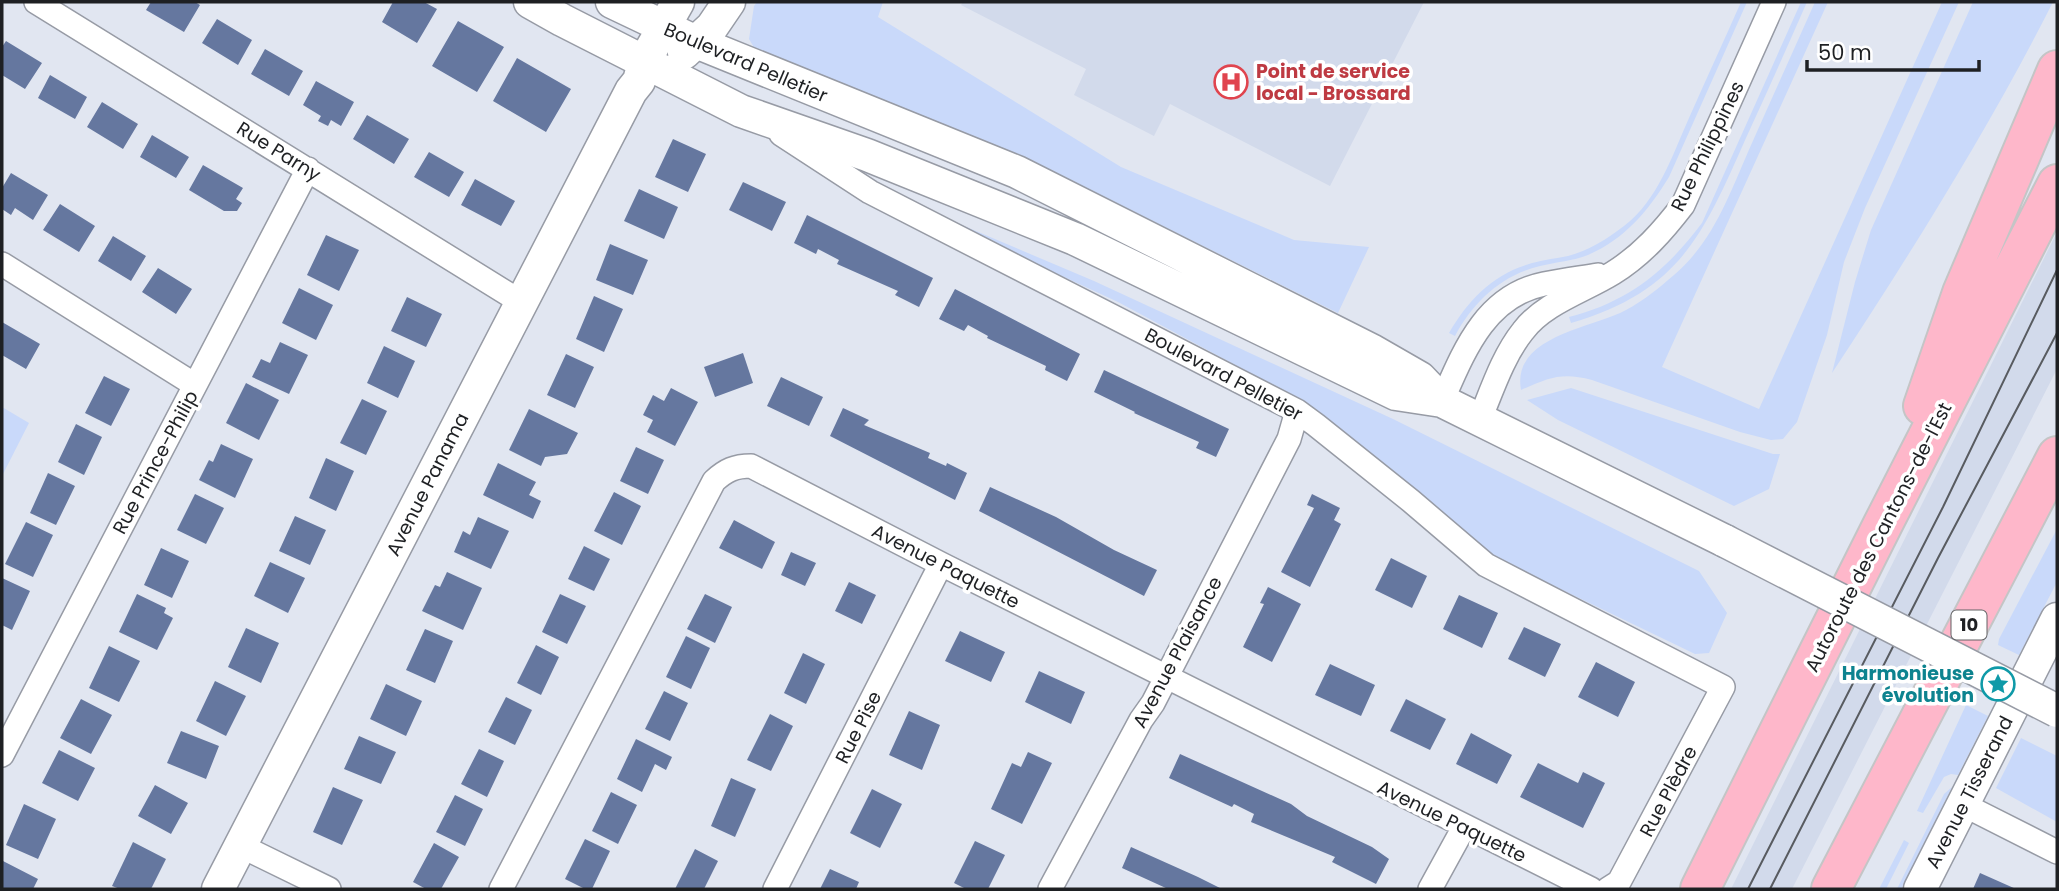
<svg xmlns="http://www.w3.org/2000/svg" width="2059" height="891" viewBox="0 0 2059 891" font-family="Poppins,sans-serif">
  <rect width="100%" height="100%" fill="#e1e6f1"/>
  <path fill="#d2daeb" d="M963 2H1424L1330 186 1170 104 1154 136 1074 95 1086 69 961 5Z
    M2057 232V369L1792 889H1731Z"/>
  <path fill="#c9d9fa" d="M757 2H883L878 17 1121 167 1294 240 1369 247 1338 313 1038 164 756 51 749 39 754 6Z
    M1741 2H1747L1669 177C1648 211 1625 239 1588 255 1573 261 1556 262 1540 266 1502 275 1473 302 1455 336L1449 333C1467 302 1491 276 1526 265 1540 260 1554 259 1568 256 1588 251 1607 239 1624 226 1658 200 1672 156 1689 118 1706 79 1724 41 1741 2Z
    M1801 2H1807C1787 47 1767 93 1746 138 1703 235 1680 291 1571 323L1569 317C1628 302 1666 271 1702 223Z
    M1815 2H1828L1662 367 1759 409 1942 2H1959L1865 208 1844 262 1827 335 1797 422 1783 439 1771 440 1740 432 1592 380C1561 372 1549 378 1521 390 1511 336 1593 328 1626 310 1643 301 1659 288 1674 275 1715 240 1730 192 1752 143 1773 96 1794 49 1815 2Z
    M1973 2H2053C1988 130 1911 253 1832 373L1855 282 1871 230Z
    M938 215 1094 281 1393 419 1699 571 1727 613 1709 653 1695 654 1488 554 1306 403 1118 302 937 218Z
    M1571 388 1773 454H1780L1769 489 1734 506 1558 420 1527 400Z
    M2 407 29 423 2 476Z
    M2057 529V582L2019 655 1998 645 1999 639Z
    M1966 705 1988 716 1958 775 1951 774 1944 777 1923 813 1917 811Z
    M2021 738 2057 756V822L1996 788Z
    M1952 787 1901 889H1897L1944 794Z
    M1904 840 1909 843 1886 889H1879Z"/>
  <path fill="#65779f" d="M151 2H195L200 5 184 32 146 10Z
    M393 2H424L437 9 417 43 382 22Z
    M217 19 252 40 238 65 202 43Z
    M458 21 504 47 477 92 432 66Z
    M6 41 42 63 25 89 2 75V47Z
    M265 49 303 71 289 96 251 74Z
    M517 58 571 89 546 132 493 101Z
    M50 75 87 97 75 119 38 98Z
    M316 81 354 102 341 126 331 120 328 126 318 121 321 116 303 105Z
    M102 102 138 124 123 149 87 127Z
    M367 115 409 139 394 164 353 139Z
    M152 135 189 157 176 178 140 157Z
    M673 139 706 154 688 192 655 177Z
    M429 152 464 172 449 197 414 177Z
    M203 165 243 188 236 199 242 203 237 211H224L189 190Z
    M11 173 48 195 33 220 15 208 11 215 2 209V188Z
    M475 179 515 201 501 226 461 205Z
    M743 182 786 202 772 231 729 210Z
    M639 189 678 207 664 239 624 221Z
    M60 204 95 226 79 252 43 230Z
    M807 215 933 278 919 307 895 295 898 291 837 264 839 260 818 249 816 254 794 243Z
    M326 235 359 250 339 291 307 275Z
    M113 236 146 256 131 281 98 261Z
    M610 244 648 260 633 295 596 280Z
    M158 268 192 289 176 314 142 292Z
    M299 288 333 305 316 340 282 323Z
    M955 289 1080 354 1067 381 1045 370 1046 366 987 338 988 336 968 325 964 331 939 319Z
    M594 296 623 309 604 352 576 339Z
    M407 297 442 314 426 347 391 331Z
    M2 322 40 344 26 369 2 355Z
    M280 342 308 355 289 394 252 377 261 359 270 363Z
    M384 346 415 361 398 398 367 383Z
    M743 353 753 383 715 397 704 367Z
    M566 354 594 367 575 408 547 395Z
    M1104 370 1229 429 1216 457 1196 448 1199 442 1134 413 1135 412 1094 392Z
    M104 376 130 389 111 426 85 413Z
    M781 377 823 397 809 426 767 406Z
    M246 383 279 400 259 440 226 423Z
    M671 388 698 402 675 446 647 432 653 420 643 415 653 395 664 401Z
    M362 399 387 411 366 455 340 443Z
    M843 408 869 420 864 425 930 453 928 458 946 466 947 463 967 473 955 500 830 436Z
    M529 409 578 433 567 454 545 457 541 466 509 450Z
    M76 424 102 437 84 475 58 462Z
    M221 444 253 459 235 498 199 480 209 460 213 462Z
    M636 447 664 460 648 494 620 481Z
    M326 458 354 471 336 511 309 498Z
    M498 463 536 482 529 495 541 501 533 519 483 495Z
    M48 473 75 486 56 525 30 513Z
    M990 487 1056 517 1114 550 1157 570 1144 596 979 511Z
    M614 492 641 506 622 545 594 531Z
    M195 494 224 508 206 544 177 530Z
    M1312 494 1340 508 1334 520 1341 524 1310 587 1281 572 1314 508 1307 505Z
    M295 516 326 530 310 565 279 551Z
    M478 517 509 531 491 569 454 552 463 531 470 535Z
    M734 520 775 542 762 569 719 548Z
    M26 522 53 535 33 577 5 564Z
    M584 546 610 559 594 591 568 579Z
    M161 548 189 561 172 598 144 585Z
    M791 552 816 563 805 586 781 575Z
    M1391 558 1427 576 1412 608 1375 590Z
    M270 562 305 578 288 613 254 596Z
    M447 572 482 588 463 630 422 611 435 585 440 587Z
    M2 578 30 591 12 630 2 625Z
    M849 582 876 595 862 624 835 611Z
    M1268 587 1301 604 1272 662 1243 647 1264 604 1260 603Z
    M137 594 166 608 164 613 173 618 157 650 119 632Z
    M560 594 586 606 567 644 542 632Z
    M705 594 732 607 715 643 687 629Z
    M1459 595 1498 613 1482 648 1443 629Z
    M1524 627 1561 644 1545 677 1508 659Z
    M246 628 279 643 261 683 228 667Z
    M425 629 453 641 435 683 406 670Z
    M960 631 1005 652 991 682 945 661Z
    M686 636 710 648 691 689 666 677Z
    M536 645 559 657 541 695 517 683Z
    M109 646 140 661 119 702 89 688Z
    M803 653 825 664 806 704 784 693Z
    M1596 662 1635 682 1618 717 1578 697Z
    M1330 664 1375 685 1361 716 1315 695Z
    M1039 671 1085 692 1071 724 1025 702Z
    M215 681 246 696 226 736 196 721Z
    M386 684 422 701 406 736 370 719Z
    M664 691 688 703 670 741 645 729Z
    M506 697 532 710 515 745 488 732Z
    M81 699 112 715 91 754 60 738Z
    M1406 699 1446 719 1430 750 1390 731Z
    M909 711 940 725 922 770 889 755Z
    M770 714 793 726 771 771 747 760Z
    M181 731 219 746 206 779 167 763Z
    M1471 733 1512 755 1497 784 1456 764Z
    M359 736 396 752 381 784 344 769Z
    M636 739 672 757 666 770 655 764 642 792 617 779Z
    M479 749 504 761 487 797 461 784Z
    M59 750 95 768 78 801 42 783Z
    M1028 752 1052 763 1022 824 991 809 1012 763 1021 767Z
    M1180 754 1291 804 1307 816 1372 847 1389 859 1376 884 1332 862 1335 857 1251 822 1254 814 1234 804 1232 807 1169 778Z
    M1538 763 1578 783 1583 772 1605 783 1583 828 1520 797Z
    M731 778 756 789 735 837 711 826Z
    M155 785 188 803 171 834 138 816Z
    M333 787 363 800 342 845 313 832Z
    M872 789 902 804 880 848 850 833Z
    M611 792 637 805 618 844 592 831Z
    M455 795 483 809 465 846 436 832Z
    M24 804 56 819 38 859 6 845Z
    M585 839 610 851 592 889H585L565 879Z
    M975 841 1005 855 988 889H966L954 883Z
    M133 842 166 859 151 889H120L112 886Z
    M434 843 459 857 441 889H426L413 882Z
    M1131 847 1198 877 1222 889H1168L1122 868Z
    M695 849 718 861 704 889H675Z
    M3 861 38 879 33 889H2Z
    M830 869 859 882 856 889H820Z
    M1980 873 2016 889H1973Z"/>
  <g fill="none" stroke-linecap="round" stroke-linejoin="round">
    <defs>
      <path id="street" d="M36 2 521 302
        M781 134 870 192 1297 411 1316 425 1411 501 1486 565 1723 687 1619 882 1608 889
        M2 264 195 385
        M1442 401C1464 351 1485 296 1544 284 1562 280 1580 278 1598 275
        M1480 419C1492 390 1503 356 1523 331 1544 303 1584 291 1613 273 1642 255 1663 231 1683 205L1774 2
        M2 755 308 169
        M1962 804 2057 852
        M241 846 329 889
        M501 889 714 481C726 470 735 466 751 466L941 564 1591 889
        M775 889 941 564
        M1050 889 1141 720 1153 703 1289 439 1297 411
        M1430 889 1464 827"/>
      <path id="secondary" d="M530 2 562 20 741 111 867 155 1075 239 1396 394 1442 401 1725 541
        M612 2 696 42 1017 172 1373 351 1420 378 1442 401
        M684 53 712 27 729 2
        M218 889 631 91 639 81 644 62 678 2
        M1920 889 2057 619"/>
      <path id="highway" d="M1923 406 1962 293 2057 70
        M1700 889 1883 524 2057 184
        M1831 889 2057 456"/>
    </defs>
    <use href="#street" stroke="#979ba5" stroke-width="26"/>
    <use href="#secondary" stroke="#979ba5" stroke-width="35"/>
    <use href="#highway" stroke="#c4c5c6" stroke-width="42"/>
    <use href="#street" stroke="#fff" stroke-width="23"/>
    <use href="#secondary" stroke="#fff" stroke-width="32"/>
    <use href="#highway" stroke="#feb7ca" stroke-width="38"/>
    <path stroke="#585b60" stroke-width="2" d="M1748 889 1943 507 2057 270
      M1770 889 1938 558 2057 333"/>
    <defs>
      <path id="secondary-bridge" d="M1725 541 2057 711"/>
    </defs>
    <use href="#secondary-bridge" stroke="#979ba5" stroke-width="35" stroke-linecap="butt"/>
    <use href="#secondary-bridge" stroke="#fff" stroke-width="32"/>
  </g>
  <defs>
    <symbol id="hospital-ring" viewBox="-11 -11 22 22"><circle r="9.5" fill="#fff" stroke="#e0444e" stroke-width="1.5"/><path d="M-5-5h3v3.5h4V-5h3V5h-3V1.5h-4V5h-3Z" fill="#e0444e"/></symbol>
    <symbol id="sight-ring" viewBox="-11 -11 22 22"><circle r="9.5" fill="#fff" stroke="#0f9aa8" stroke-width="1.5"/><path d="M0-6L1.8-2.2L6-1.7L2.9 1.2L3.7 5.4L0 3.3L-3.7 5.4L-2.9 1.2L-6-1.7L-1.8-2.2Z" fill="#0f9aa8"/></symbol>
  </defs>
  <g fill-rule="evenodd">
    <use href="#hospital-ring" x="1212" y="63" width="38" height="38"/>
    <use href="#sight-ring" x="1979" y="665" width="38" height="38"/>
  </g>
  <g text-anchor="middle" stroke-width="7" stroke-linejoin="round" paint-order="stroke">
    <rect fill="#fff" stroke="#626365" stroke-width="2" x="1951.5" y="610.5" width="35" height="29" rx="5"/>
    <g font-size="18" font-weight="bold" fill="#1e2023">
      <text x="1969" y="631">10</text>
    </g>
    <g font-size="19" fill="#1e2023" stroke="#fff">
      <text transform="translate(746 62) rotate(23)" y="7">Boulevard Pelletier</text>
      <text transform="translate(1707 146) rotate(-64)" y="7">Rue Philippines</text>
      <text transform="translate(279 151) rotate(32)" y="7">Rue Parny</text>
      <text transform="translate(1224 374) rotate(28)" y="7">Boulevard Pelletier</text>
      <text transform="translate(155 462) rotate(-62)" y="7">Rue Prince-Philip</text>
      <text transform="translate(427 484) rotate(-63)" y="7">Avenue Panama</text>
      <text transform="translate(1878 537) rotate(-63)" y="7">Autoroute des Cantons-de-l'Est</text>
      <text transform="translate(946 566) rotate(27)" y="7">Avenue Paquette</text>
      <text transform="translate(1177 652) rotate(-62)" y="7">Avenue Plaisance</text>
      <text transform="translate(858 727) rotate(-63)" y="7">Rue Pise</text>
      <text transform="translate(1668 791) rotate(-62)" y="7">Rue Plèdre</text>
      <text transform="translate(1969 792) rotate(-63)" y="7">Avenue Tisserand</text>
      <text transform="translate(1452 821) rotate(26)" y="7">Avenue Paquette</text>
    </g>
    <g font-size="19" font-weight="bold" fill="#be3a42" stroke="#fff" text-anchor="start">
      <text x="1256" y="78">Point de service<tspan x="1256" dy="22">local - Brossard</tspan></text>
    </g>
    <g font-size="19" font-weight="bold" fill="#0d838f" stroke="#fff" text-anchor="end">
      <text x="1974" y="680">Harmonieuse<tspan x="1974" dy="22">évolution</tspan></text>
    </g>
  </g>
  <rect width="2059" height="891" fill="none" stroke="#1e2023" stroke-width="7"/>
  <path d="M1807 60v10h172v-10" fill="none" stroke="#1e2023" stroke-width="3.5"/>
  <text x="1818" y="60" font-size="21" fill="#1e2023" stroke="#ffffff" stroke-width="5" paint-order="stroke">50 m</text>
</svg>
